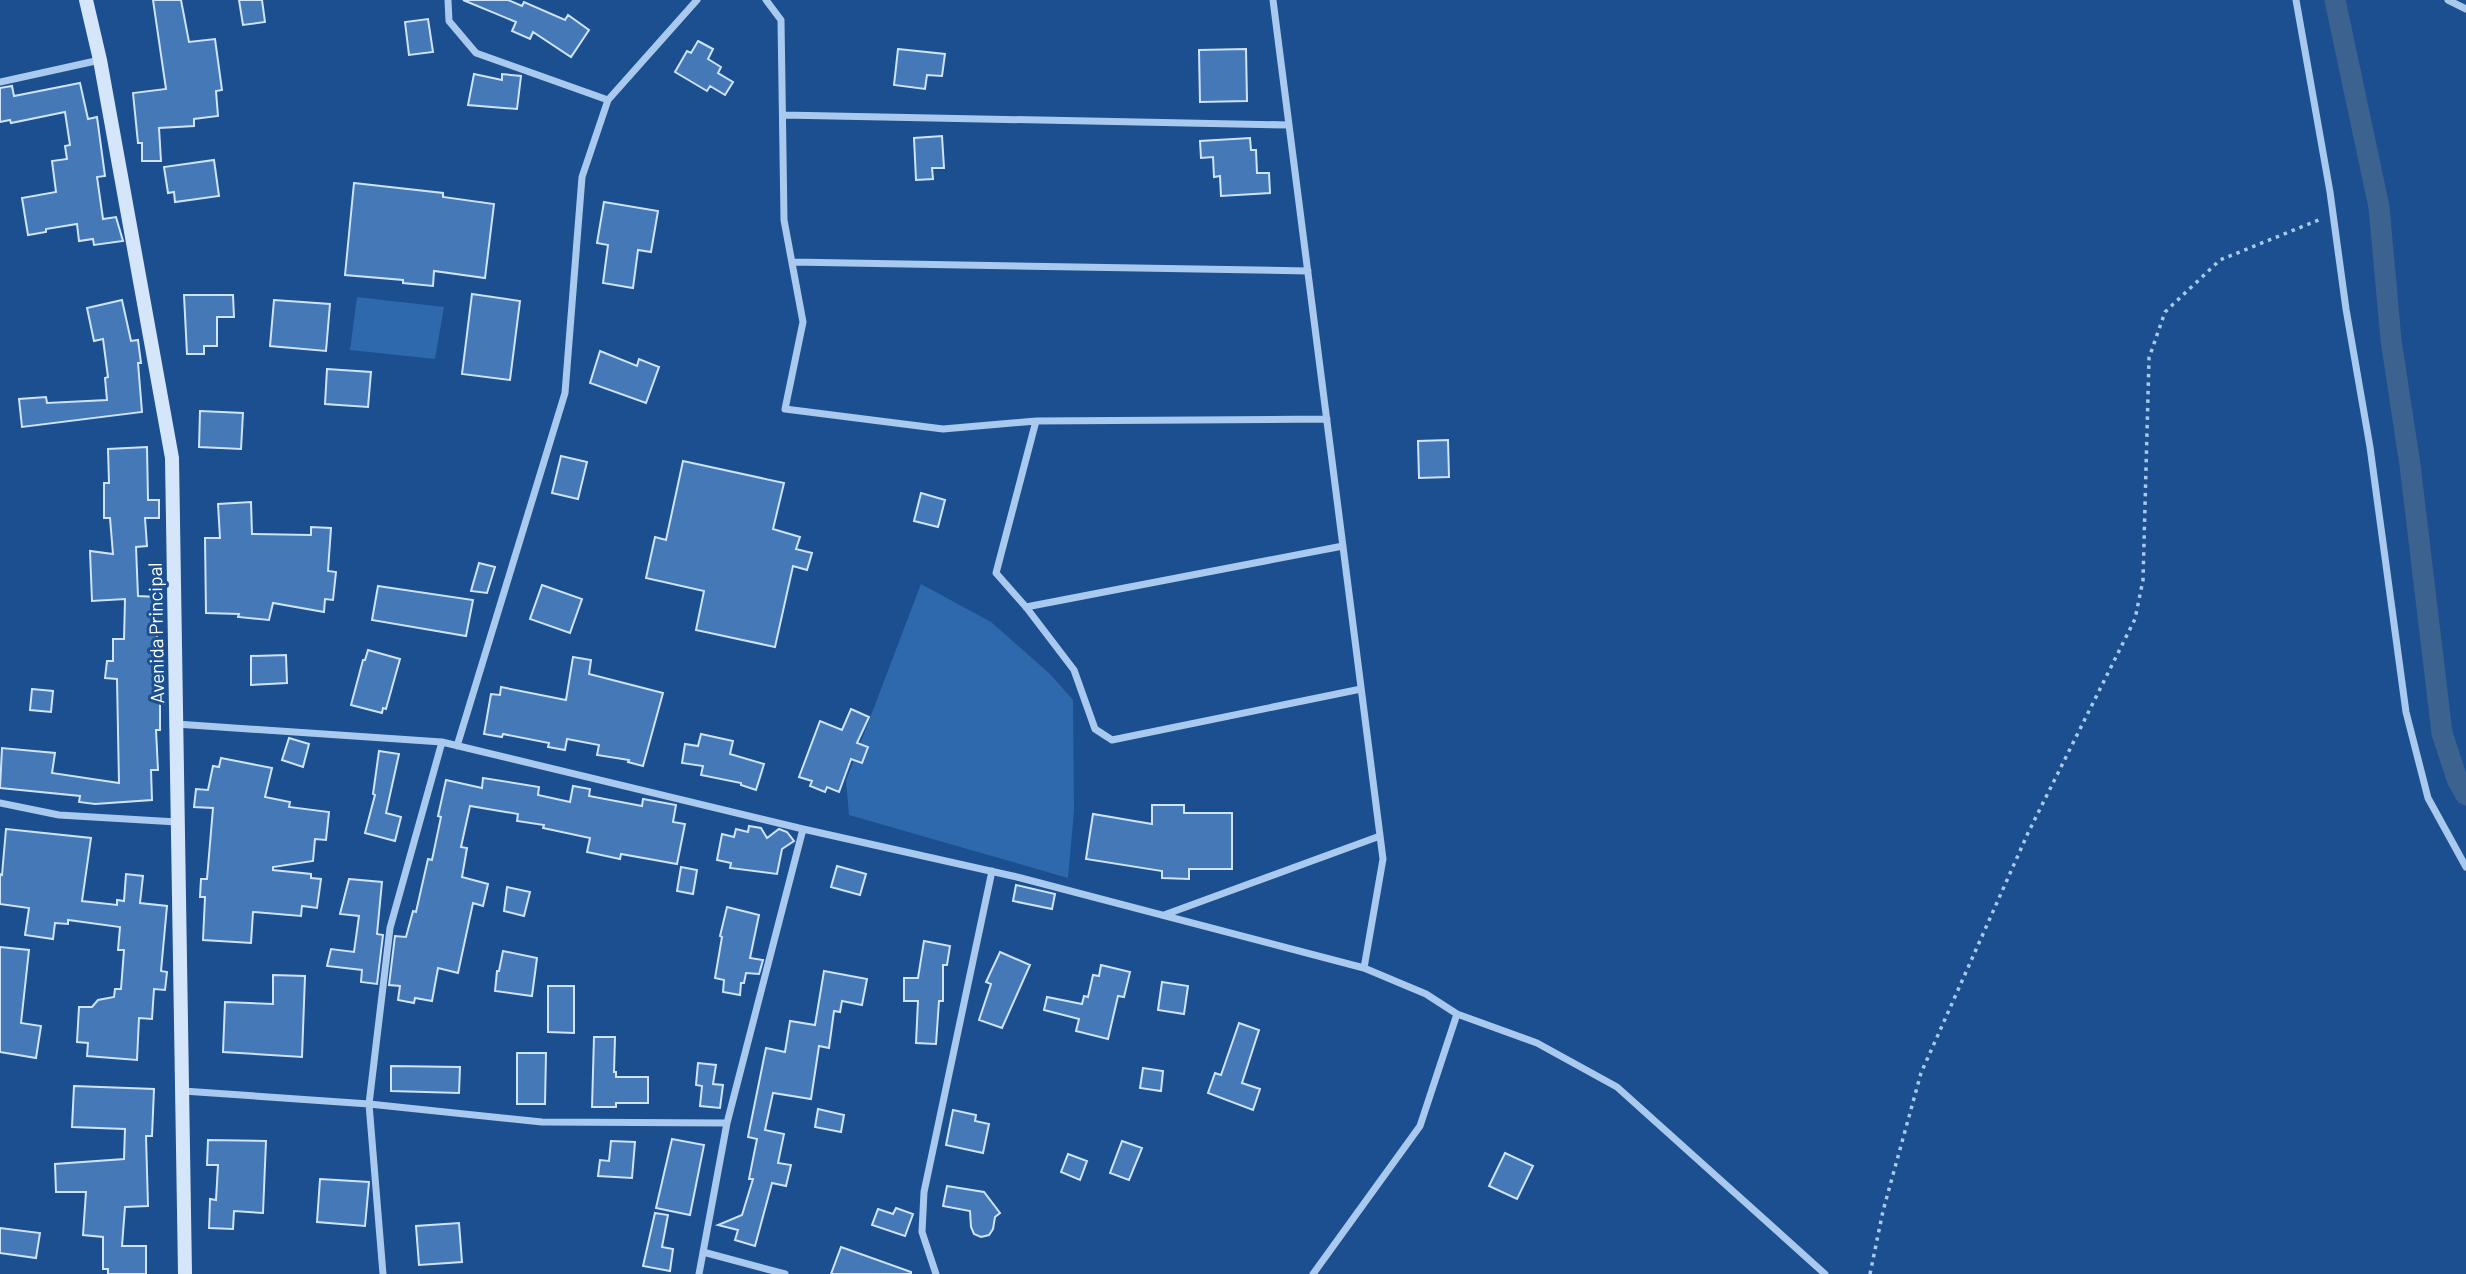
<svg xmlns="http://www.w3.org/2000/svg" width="2466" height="1274" viewBox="0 0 2466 1274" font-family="Barlow,sans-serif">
  <rect width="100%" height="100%" fill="#1b4f8f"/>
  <path fill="#2e69ad" d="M357 297 444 307 435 359 350 350Z
    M921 584 991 622 1050 674 1073 700 1074 811 1068 878 849 815 846 781Z"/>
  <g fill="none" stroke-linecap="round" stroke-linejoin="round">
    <path stroke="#3c6290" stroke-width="21" d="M2335 0 2379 207 2391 340 2410 465 2442 733 2457 779 2466 795"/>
  </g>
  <path fill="#4478b7" stroke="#cfe3fa" stroke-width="2" d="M153 0H181L189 42 215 39 222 90 216 91 218 116 194 119V126L159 128 161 161H142V143H138L133 93 166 89Z
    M239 0H262L265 22 243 25Z
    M463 0H508L522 6 524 2 565 20 568 15 589 30 571 57 533 32 530 39 512 31 516 22Z
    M428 19 433 52 409 55 405 22Z
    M698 41 713 49 708 59 721 67 718 73 733 82 725 95 710 86 707 91 675 72 687 51 691 53Z
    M898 49 945 54 942 76 927 75 925 89 894 85Z
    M1246 49 1247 101 1200 102 1199 50Z
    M474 74 502 80V74L521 76 517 109 468 105Z
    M80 83 88 119 97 117 105 176 97 177 103 219 116 217 123 241 94 245 93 239 79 241 77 224 46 229V232L28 235 22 198 56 192 52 161 67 159 65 146 70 145 65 112 11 123 10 120 0 122V88L12 86 14 96Z
    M942 136 944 168H932L933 179 916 180 914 138Z
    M1250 138 1251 150H1256L1257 173H1269L1270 193 1221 196 1220 176 1214 177 1213 157 1201 158 1200 141Z
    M214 160 219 196 175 202 174 192 168 193 164 167Z
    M354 183 443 193V197L494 204 485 278 434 271 433 286 403 283V280L345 275Z
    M604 202 658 211 651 252 638 250 633 288 603 283 608 245 597 243Z
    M472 294 520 301 510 380 462 374Z
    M184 295H233L234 317H217V346H204V354H187Z
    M122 300 131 341 138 340 141 363H138L142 412 22 427 19 399 46 397 47 403 107 400 105 378 108 377 103 339 94 341 87 308Z
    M274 300 330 304 326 351 270 346Z
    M600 351 637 366 639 359 659 367 646 403 590 383Z
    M327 369 371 372 368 407 325 404Z
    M200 411 243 413 241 449 199 447Z
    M1448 440 1449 477 1419 478 1418 441Z
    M147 447 148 500H159V518H145L147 546 136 547 138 596 158 597 157 639 162 640 161 661 156 660 160 701V730H156L158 770H151L152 800 95 804 79 802 80 796 0 788 2 748 55 753 52 773 119 783 117 679 105 678 107 661H113V639H124L125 599 92 601 90 551 113 554 110 518H104V483H109L108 449Z
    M561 456 587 462 578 499 552 493Z
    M683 461 784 483 773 529 800 537 796 549 812 553 807 570 793 566 775 647 696 630 704 591 646 578 655 537 666 540Z
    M921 493 945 500 938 527 914 521Z
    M251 502 252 534 311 535V527L331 528 328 571 336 572 333 600 325 599 324 612 273 603 269 620 238 617 239 614 206 613 205 538H220L218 504Z
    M479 563 495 567 487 593 471 591Z
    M542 585 582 599 570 633 530 619Z
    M378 586 473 600 466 636 372 620Z
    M368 650 400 659 386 709 383 708 382 713 351 705 363 660H365Z
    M286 655 287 683 251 685V656Z
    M573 657 591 660 589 674 663 693 643 766 628 762 629 760 597 755 599 745 567 739 565 750 548 747 549 743 503 734 502 737 484 734 491 694 500 695 501 687 566 700Z
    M32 689 53 691 51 712 30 710Z
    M851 709 869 717 857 743 868 747 862 763 851 759 839 792 827 787 825 792 810 786 812 781 799 777 820 721 842 730Z
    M701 734 733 741 730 754 764 764 756 790 741 785V783L701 775 703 766 682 763 685 744 698 746Z
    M289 738 309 744 303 767 282 760Z
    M379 751 399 754 386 813 401 817 395 841 365 833 375 795 373 794Z
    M221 758 272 768 265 797 290 802 289 807 329 812 326 840 315 839 313 861 273 867V870L311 874V878L321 879 317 908 302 906 301 916 253 912 251 943 203 940 205 897H200L201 879H207L213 808 194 807 196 789 208 790 213 766 219 767Z
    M483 778 539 787 538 795 570 802 573 786 590 789 589 796 642 806 643 799 676 805 673 822 685 824 677 864 621 854 620 859 587 852 590 838 543 828 544 825 517 821 518 814 470 806 461 847 467 848 462 877 488 884 483 906 473 903 458 973 438 968 432 1001 415 998 414 1003 398 1000 400 986 389 985 395 936 406 937 413 911 416 912 428 859 432 860 441 817 438 816 446 780 482 788Z
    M1152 805H1184V813H1232V869H1189V879L1162 878V871L1086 859 1093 814 1152 824Z
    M749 826 761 828 767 838 779 829 787 832 794 841 782 849 777 874 730 868 731 863 717 860 722 834 734 837 736 829 748 832Z
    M6 829 91 838 82 901 117 905V900L124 901 126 874 143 876 140 903 167 906 161 971 167 972 165 990 154 989 152 1019 139 1018 137 1060 87 1056 88 1043 77 1042 79 1007H92L98 1000 114 997 115 989H121L124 950H118L120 927 68 920V924L55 923 53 939 25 935 29 908 0 904V874L2 875Z
    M837 866 866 874 860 895 831 887Z
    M681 867 697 870 693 894 677 891Z
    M349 879 382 882 377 934 383 935 377 984 361 982 362 970 327 966 331 949 354 952 359 916 340 914Z
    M1016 885 1055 894 1052 909 1013 901Z
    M507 887 530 892 524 916 504 911Z
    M727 907 759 915 750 958 763 960 759 974 746 973 744 983H741L740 995 723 992 724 980 715 978 722 937 720 936Z
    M924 941 950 946 947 965H943V1001H939L936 1044 916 1043 918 1001H904V978H918Z
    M0 947 29 950 21 1023 41 1026 36 1058 0 1052Z
    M503 951 537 958 532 996 495 991 497 971H499Z
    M1000 952 1030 965 1002 1028 979 1020 991 984 986 982Z
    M1101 965 1130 972 1124 997 1118 996 1108 1039 1076 1031 1079 1019 1044 1010 1047 997 1082 1004 1084 996 1088 997 1093 975 1099 976Z
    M824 971 867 979 862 1005 842 1001 840 1012 834 1011 829 1048 819 1046 811 1099 773 1093 765 1130 784 1134 778 1163 791 1165 786 1186 772 1183 755 1246 735 1240 738 1230 718 1225 742 1215 753 1179H749L757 1139 748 1137 766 1048 785 1052 790 1021 815 1025Z
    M273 975 305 976 302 1057 223 1052 225 1002 273 1004Z
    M1162 982 1188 986 1184 1014 1158 1010Z
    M548 986H574V1033L548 1032Z
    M1239 1023 1259 1030 1242 1083 1260 1089 1253 1110 1208 1093 1215 1073 1221 1075Z
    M594 1037H615L614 1072H616V1077H648V1103H616V1107H592Z
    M517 1053H546L545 1104H517Z
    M698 1063 716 1065 713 1084 723 1085 720 1108 700 1106 702 1086 696 1085Z
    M391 1066 460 1067 459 1093 391 1091Z
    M1143 1068 1163 1071 1161 1091 1140 1088Z
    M74 1086 154 1089 152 1136H146L148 1206 125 1207 122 1246H146V1274H108V1269H103V1237L83 1235 86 1192H56L55 1164 124 1159 125 1129 72 1127Z
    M818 1109 844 1115 841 1132 815 1127Z
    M953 1110 976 1115 975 1121 989 1124 983 1153 946 1145Z
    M672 1139 704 1145 690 1215 656 1208Z
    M208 1140 266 1141 263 1213 234 1211 233 1229 209 1228 210 1199 216 1200 218 1165H207Z
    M611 1141 635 1142 632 1178 598 1176 600 1160 609 1161Z
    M1122 1141 1142 1148 1129 1180 1110 1173Z
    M1505 1153 1533 1166 1517 1199 1489 1186Z
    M1068 1154 1087 1161 1080 1180 1061 1172Z
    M320 1179 369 1182 365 1226 317 1222Z
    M947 1186 984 1192 1000 1213 995 1217 993 1229 989 1235 981 1237 974 1234 971 1227 970 1211 943 1206Z
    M896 1208 913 1214 905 1236 872 1225 878 1209 893 1214Z
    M655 1213 668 1215 662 1247 673 1249 670 1271 643 1266Z
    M459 1223 462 1262 419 1265 416 1226Z
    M0 1228 40 1233 36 1258 0 1253Z
    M841 1247 911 1272V1274H831Z"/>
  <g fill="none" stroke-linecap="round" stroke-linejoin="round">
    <path stroke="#a9c9ee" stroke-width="3.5" stroke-dasharray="3.5 5" stroke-linecap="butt" d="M1870 1274 1883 1211 1921 1073 2028 833 2135 619 2143 580 2149 358 2165 312 2220 260 2321 219"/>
    <path stroke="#a9c9ee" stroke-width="7" d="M448 0 449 21 476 53 608 100
      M766 0 781 20 784 220 803 322 785 409 943 429 1036 421 1327 419
      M1273 0 1383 859 1364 968
      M2296 0 2330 192 2346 309 2370 447 2406 712 2428 798 2466 867
      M2448 0 2466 9
      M0 82 100 60
      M783 115 1289 125
      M792 262 1308 271
      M1036 421 996 573 1026 607 1074 670 1095 729 1112 740 1361 689
      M1026 607 1343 546
      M176 724 442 742 803 829 1017 877 1364 968 1426 994 1457 1014 1420 1126 1313 1274
      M457 746 565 393 582 177 608 100 697 0
      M0 803 59 815 177 822
      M1164 915 1380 836
      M1457 1014 1537 1043 1617 1087 1825 1274
      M183 1091 369 1104 542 1122 727 1123 803 829
      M703 1252 785 1274
      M383 1274 369 1104 390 928 442 742
      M699 1274 727 1123
      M936 1274 922 1232 924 1192 992 871"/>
    <path stroke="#d6e6fa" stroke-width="14" d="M86 0 100 60 172 458 185 1274"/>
  </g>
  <g text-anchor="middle" stroke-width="6" stroke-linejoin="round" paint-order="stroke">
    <g font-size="19" fill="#fff" stroke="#1b4f8f">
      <text transform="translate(156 633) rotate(-91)" y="7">Avenida Principal</text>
    </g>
  </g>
</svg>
